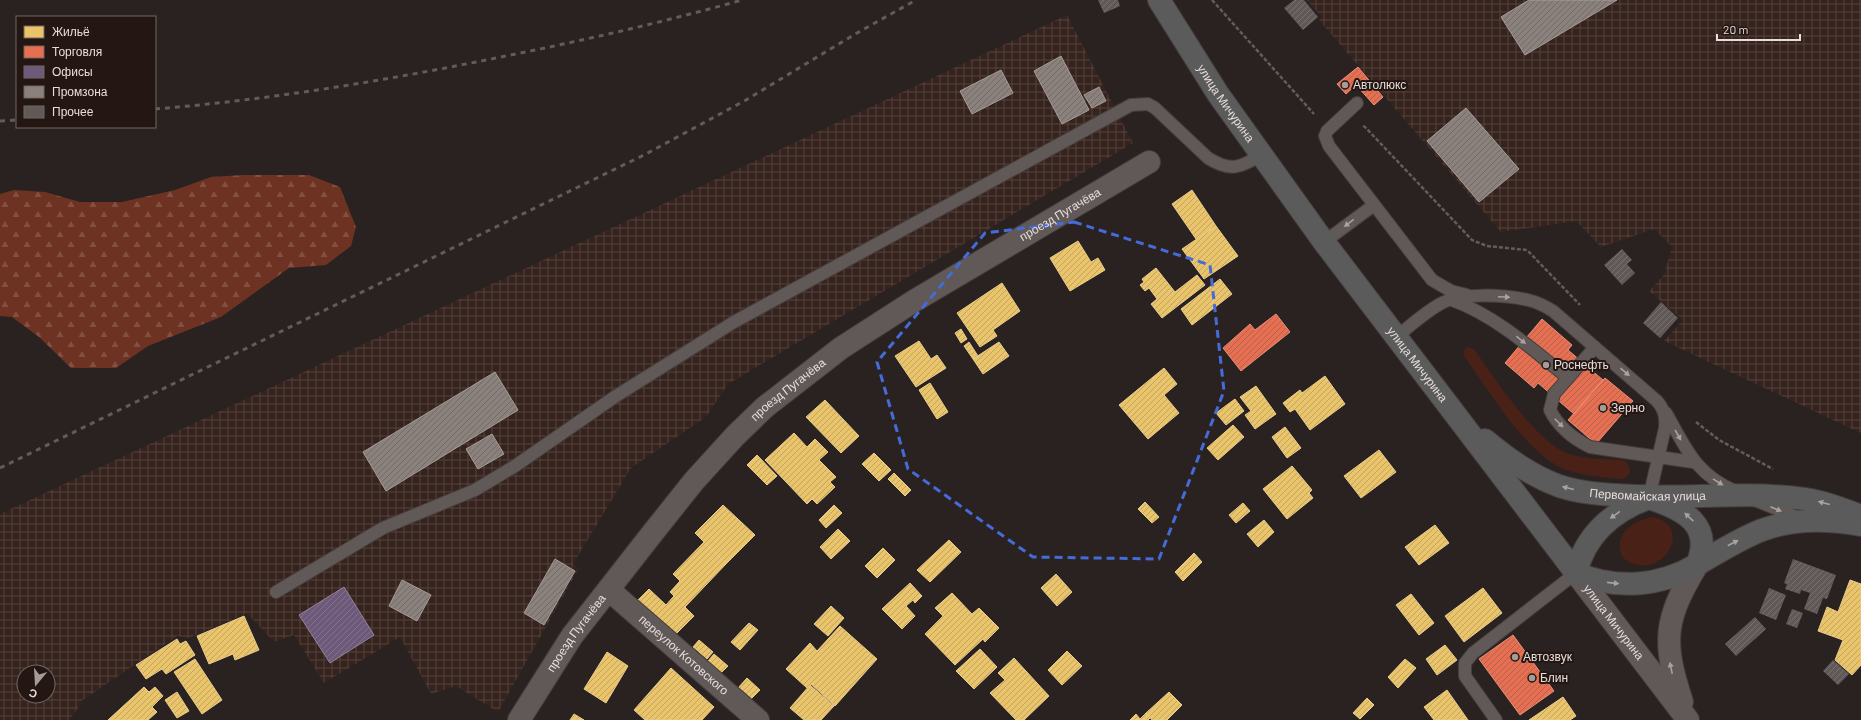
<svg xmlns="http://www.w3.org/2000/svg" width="1861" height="720" viewBox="0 0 1861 720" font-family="Barlow,sans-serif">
  <defs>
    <pattern id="industrial-grid" width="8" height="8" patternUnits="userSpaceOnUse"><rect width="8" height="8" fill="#36231e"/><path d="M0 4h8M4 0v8" fill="none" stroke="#53423e"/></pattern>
    <pattern id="forest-firs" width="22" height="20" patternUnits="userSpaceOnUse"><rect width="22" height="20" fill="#6d3222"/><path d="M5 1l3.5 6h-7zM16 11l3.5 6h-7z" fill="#824f42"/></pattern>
    <pattern id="homes-hatch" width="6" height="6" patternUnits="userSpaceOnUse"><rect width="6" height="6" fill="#e9c46a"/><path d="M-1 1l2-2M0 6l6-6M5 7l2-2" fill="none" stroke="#c0a460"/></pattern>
    <pattern id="shops-hatch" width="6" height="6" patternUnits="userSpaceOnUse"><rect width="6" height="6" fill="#e76f51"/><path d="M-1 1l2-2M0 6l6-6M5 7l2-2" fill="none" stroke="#b6624c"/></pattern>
    <pattern id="offices-hatch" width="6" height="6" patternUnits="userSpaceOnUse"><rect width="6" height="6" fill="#6d597a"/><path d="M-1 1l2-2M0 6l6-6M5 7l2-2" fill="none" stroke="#82708c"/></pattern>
    <pattern id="industry-hatch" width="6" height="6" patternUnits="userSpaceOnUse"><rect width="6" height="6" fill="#8a817c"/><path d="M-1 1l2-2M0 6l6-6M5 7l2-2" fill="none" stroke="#726b67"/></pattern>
    <pattern id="building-hatch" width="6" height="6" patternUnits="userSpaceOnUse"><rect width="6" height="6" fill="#605957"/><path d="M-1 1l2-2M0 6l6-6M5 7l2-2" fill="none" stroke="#77706f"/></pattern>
  </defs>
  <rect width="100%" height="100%" fill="#2a2220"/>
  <path fill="url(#industrial-grid)" fill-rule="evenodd" d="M1307 0H1861V433L1664 341 1683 320 1649 291 1664 275 1672 247 1654 229 1601 247 1576 221 1501 232 1319 20 1322 18Z
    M1067 15 1133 143 728 384 706 417 631 468 573 564 579 568 498 712 456 686 431 694 400 637 324 683 294 635 274 642 247 613 189 638 177 636 80 702 81 704 69 720H0V514ZM24 672H48V696H24Z"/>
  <path fill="#4a2116" d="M1467 347 1474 349C1495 378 1535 441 1567 453 1584 459 1604 459 1622 460L1627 462 1630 470 1628 476 1622 479C1602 477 1580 476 1562 468 1525 452 1488 389 1464 356L1463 352Z
    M1654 517C1693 527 1665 577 1631 563 1624 560 1621 556 1620 549 1617 531 1637 519 1654 517Z"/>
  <path fill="url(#forest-firs)" d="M243 175H309L340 187 356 227 351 246 326 265 289 268 221 317 148 346 116 368H71L39 337 12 317 0 316V194L14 190 45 192 80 202H122L175 190 211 177Z"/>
  <path fill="url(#homes-hatch)" stroke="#e8cc8c" d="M1192 190 1216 226 1196 239 1172 204Z
    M1216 226 1238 256 1204 279 1182 249Z
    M1078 241 1091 262 1098 258 1105 270 1070 291 1050 258Z
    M1156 268 1175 292 1197 275 1205 285 1162 318 1151 304 1157 299 1149 288 1145 291 1140 285 1144 282 1142 279Z
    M1220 279 1232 294 1192 325 1181 309Z
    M1002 283 1020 311 993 330 997 336 980 347 957 313Z
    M961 329 967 339 961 343 955 333Z
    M919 341 931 359 937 355 946 368 916 387 895 356Z
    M969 342 978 356 973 359 964 346Z
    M999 342 1009 356 983 374 973 359Z
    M1164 368 1177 384 1164 395 1179 413 1148 439 1119 405Z
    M1325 376 1345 404 1310 430 1295 409 1290 412 1283 403 1300 390 1302 393Z
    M930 383 948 412 937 419 919 390Z
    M1256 386 1276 414 1255 429 1245 415 1251 411 1240 397Z
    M1235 399 1244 411 1226 425 1216 413Z
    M825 400 859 436 841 453 806 417Z
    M1233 425 1244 437 1218 460 1207 448Z
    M1285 427 1301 448 1287 458 1272 437Z
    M794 433 807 447 815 439 828 452 819 460 836 477 830 482 835 487 817 504 812 499 807 504 765 460Z
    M1379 450 1396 472 1361 498 1344 476Z
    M874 453 891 470 879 481 862 464Z
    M757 455 777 476 767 485 747 465Z
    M1292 466 1312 490 1309 493 1313 498 1287 519 1263 489Z
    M894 473 911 490 905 496 888 479Z
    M1145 502 1159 517 1152 523 1138 509Z
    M1243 503 1250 511 1236 523 1229 515Z
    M723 505 755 535 726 564 695 533Z
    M834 505 842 513 826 528 819 520Z
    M1264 520 1274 532 1258 547 1247 534Z
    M1435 525 1449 543 1419 565 1405 547Z
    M838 529 850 541 831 559 820 547Z
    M949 540 961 552 930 582 917 570Z
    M704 542 726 564 685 607 670 592 680 581 673 574Z
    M883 548 895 560 877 578 865 566Z
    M1194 553 1202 562 1183 581 1175 572Z
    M1056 574 1072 592 1057 606 1041 588Z
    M1850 580 1861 584V665L1852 675 1835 660 1843 640 1818 631 1827 607 1838 612Z
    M910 583 922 596 915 603 913 600 906 606 915 616 902 629 882 609Z
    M1483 588 1502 613 1464 642 1445 616Z
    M649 589 666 605 674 596 694 616 674 636 638 600Z
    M952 593 972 614 979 608 999 628 985 642 983 639 955 665 925 634 943 616 935 608Z
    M1411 594 1434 623 1419 635 1396 605Z
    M831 606 844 618 828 636 814 624Z
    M244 616 259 650 235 660 233 654 209 664 197 636Z
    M749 623 758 630 740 650 731 642Z
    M840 626 877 659 835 706 811 684 807 688 786 669 810 643 817 651Z
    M177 639 180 644 186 641 195 655 166 674 162 669 146 679 136 665Z
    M699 640 713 652 707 659 693 647Z
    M1445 645 1457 660 1437 675 1426 659Z
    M980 649 997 667 974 689 956 671Z
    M1067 651 1082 666 1062 685 1048 670Z
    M607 652 628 666 606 703 584 689Z
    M714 654 728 666 721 673 708 661Z
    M1014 658 1049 696 1024 720H1016L990 693 1005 680 998 673Z
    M195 659 222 700 202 714 174 672Z
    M1405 659 1416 668 1398 688 1388 677Z
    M671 668 714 707 702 720H645L634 710Z
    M747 678 760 690 751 699 738 688Z
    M810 685 834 706 821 720H804L790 708Z
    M144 687 149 692 155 687 163 696 152 707 157 712 148 720H108Z
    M1447 690 1468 720H1434L1424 707Z
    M177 692 189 711 177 718 165 700Z
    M1169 692 1182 705 1167 720H1152L1146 713Z
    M1563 697 1576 716 1570 720H1529Z
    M1367 698 1374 705 1360 719 1353 713Z
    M1146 713 1150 718 1148 720H1130L1136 714 1140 719Z
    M574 714 584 720H570Z"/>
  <path fill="url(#shops-hatch)" stroke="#e7907a" d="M1358 67 1383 97 1374 105 1356 85 1346 94 1337 84Z
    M1276 314 1290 332 1241 371 1223 348 1250 324 1255 330Z
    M1542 319 1572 345 1568 350 1603 380 1574 414 1538 383 1534 388 1505 363Z
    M1605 378 1633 401 1596 444 1568 420Z
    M1513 635 1554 691 1520 715 1479 659Z"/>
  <path fill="url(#offices-hatch)" stroke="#928197" d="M344 587 374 635 330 663 299 615Z"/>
  <path fill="url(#industry-hatch)" stroke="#a69d98" d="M1529 0H1617L1525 55 1501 17Z
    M1061 56 1089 110 1062 124 1034 71Z
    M1001 70 1013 93 972 114 960 91Z
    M1099 87 1106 101 1092 108 1084 95Z
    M1466 108 1519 169 1479 202 1427 141Z
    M495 372 518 410 386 491 363 452Z
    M492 434 504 454 478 469 466 449Z
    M555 559 575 571 544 625 524 613Z
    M402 580 431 595 417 621 389 606Z"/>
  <path fill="url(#building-hatch)" d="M1098 0H1118L1120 6 1104 13Z
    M1294 0H1304L1318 17 1303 30 1284 8Z
    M1622 249 1632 260 1627 264 1635 273 1622 285 1604 265Z
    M1661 302 1678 318 1660 338 1643 323Z
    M1793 559 1836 575 1827 599 1823 598 1817 614 1804 609 1810 593 1801 590 1800 594 1785 589 1787 584 1784 583Z
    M1769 588 1786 595 1776 620 1759 613Z
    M1792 609 1803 613 1797 628 1786 624Z
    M1755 617 1766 629 1736 656 1725 644Z
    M1833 660 1849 674 1838 685 1823 671Z"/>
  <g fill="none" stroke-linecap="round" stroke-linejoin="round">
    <defs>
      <path id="lane" d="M1357 103 1327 131 1325 136 1329 146 1432 280 1451 291 1467 295
        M1324 242 1374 205
        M1452 300C1496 316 1532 349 1568 378
        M1395 338C1410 326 1424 313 1440 304 1461 292 1505 295 1528 300 1537 302 1545 306 1553 311L1657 401C1664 409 1666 416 1665 428L1649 498
        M1595 347 1554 394 1550 410C1558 426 1574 439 1590 447L1693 462
        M1666 413C1686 448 1695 474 1735 491
        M1757 501 1799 518
        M276 592 383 528 475 490 515 466 616 396 734 322 1131 105 1148 104 1155 108 1208 158C1230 172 1240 168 1261 155
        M1496 720 1465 676V663L1473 653 1576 573"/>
      <g id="street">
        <path id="s1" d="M609 590 758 720"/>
        <path id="s2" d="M519 720 572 636 651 535 694 481 735 436 765 407 841 348 914 301 1149 162"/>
      </g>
      <g id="secondary">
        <path id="s3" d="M1576 573 1688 720"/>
        <path d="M1682 702C1662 641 1664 620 1697 565"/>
      </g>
      <g id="primary">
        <path id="s4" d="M1159 0 1218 94 1324 242 1576 573"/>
        <path id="s5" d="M1485 440C1508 459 1530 475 1559 486 1577 492 1597 494 1616 495 1676 500 1738 491 1797 498 1819 500 1840 508 1861 516"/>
        <path d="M1576 573C1616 590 1660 587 1698 564 1719 552 1739 539 1762 530 1794 518 1828 519 1861 525"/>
        <path d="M1576 573C1585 535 1613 511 1649 498 1683 509 1714 524 1697 565"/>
      </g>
    </defs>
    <use href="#lane" stroke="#453e3c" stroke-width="14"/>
    <use href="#street" stroke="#453e3c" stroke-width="24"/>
    <use href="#secondary" stroke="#453e3c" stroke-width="24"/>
    <use href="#primary" stroke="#453e3c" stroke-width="24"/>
    <path stroke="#625d5b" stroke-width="2.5" stroke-dasharray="4 2" stroke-linecap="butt" d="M1212 0 1314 114
      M1363 126 1365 127 1472 240 1487 246 1527 250 1580 305
      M1696 422 1719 440 1773 469"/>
    <use href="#lane" stroke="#605958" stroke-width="12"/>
    <use href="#street" stroke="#605958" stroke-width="22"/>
    <use href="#secondary" stroke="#605958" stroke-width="22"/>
    <use href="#primary" stroke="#5a5b5a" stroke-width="22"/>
    <path stroke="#615b59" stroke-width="3" stroke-dasharray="5 5" stroke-linecap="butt" d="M155 109C266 100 377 82 486 60 572 43 657 24 742 0
      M0 121 17 120
      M0 468 644 155 746 100 857 33 916 0"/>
  </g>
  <defs><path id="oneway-solid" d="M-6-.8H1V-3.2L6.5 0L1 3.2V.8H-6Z"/></defs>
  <g fill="#aaa2a0">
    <use href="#oneway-solid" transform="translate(1349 223) rotate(143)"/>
    <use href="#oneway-solid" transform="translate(1504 297) rotate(3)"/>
    <use href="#oneway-solid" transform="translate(1521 340) rotate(39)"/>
    <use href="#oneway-solid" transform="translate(1625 372) rotate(41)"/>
    <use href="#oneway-solid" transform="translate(1559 423) rotate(45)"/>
    <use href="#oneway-solid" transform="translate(1678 435) rotate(60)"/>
    <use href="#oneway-solid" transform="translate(1718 482) rotate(32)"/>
    <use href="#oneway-solid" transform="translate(1776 509) rotate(23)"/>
    <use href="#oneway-solid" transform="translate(1671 668) rotate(-102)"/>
  </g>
  <g fill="#a8a2a0">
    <use href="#oneway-solid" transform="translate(1568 488) rotate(-166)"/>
    <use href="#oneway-solid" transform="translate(1824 503) rotate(-165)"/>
    <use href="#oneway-solid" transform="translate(1615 515) rotate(144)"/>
    <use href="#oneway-solid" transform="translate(1689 517) rotate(-137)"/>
    <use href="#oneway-solid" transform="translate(1733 543) rotate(-28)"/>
    <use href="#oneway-solid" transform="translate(1613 583) rotate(6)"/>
  </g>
  <path fill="none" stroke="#456bd8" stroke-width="3" stroke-dasharray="8 5" stroke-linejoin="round" d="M1074 222 1210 265 1224 391 1159 559 1033 557 908 469 877 362 985 233Z"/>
  <g fill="#a59c99" stroke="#241713" stroke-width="1.5">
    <circle cx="1345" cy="85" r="4"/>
    <circle cx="1546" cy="365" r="4"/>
    <circle cx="1603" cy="408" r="4"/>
    <circle cx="1515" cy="657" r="4"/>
    <circle cx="1532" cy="678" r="4"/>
  </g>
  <g text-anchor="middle" stroke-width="4" stroke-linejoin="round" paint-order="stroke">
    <g font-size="12" fill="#e7ddda" stroke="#241713" text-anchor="start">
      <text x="1353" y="89">Автолюкс</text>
      <text x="1554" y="369">Роснефть</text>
      <text x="1611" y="412">Зерно</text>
      <text x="1523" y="661">Автозвук</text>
      <text x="1540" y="682">Блин</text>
    </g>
    <g font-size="12" fill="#e7ddda" stroke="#241713">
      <text dy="4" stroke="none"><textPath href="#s4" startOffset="123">улица Мичурина</textPath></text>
      <text dy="4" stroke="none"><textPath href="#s2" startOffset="752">проезд Пугачёва</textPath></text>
      <text dy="4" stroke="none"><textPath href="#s4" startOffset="447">улица Мичурина</textPath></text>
      <text dy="4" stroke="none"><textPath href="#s2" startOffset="428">проезд Пугачёва</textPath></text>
      <text dy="4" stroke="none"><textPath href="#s5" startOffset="177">Первомайская улица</textPath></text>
      <text dy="4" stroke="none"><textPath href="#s3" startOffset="62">улица Мичурина</textPath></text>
      <text dy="4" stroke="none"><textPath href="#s2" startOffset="104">проезд Пугачёва</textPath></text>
      <text dy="4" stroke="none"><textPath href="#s1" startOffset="99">переулок Котовского</textPath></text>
    </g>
  </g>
  <rect x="16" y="16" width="140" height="112" fill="#241713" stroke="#726663"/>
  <rect x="24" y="26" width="20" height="12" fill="#e9c46a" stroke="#726663"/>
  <text x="52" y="36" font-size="12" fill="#e7ddda">Жильё</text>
  <rect x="24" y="46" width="20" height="12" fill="#e76f51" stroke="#726663"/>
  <text x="52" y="56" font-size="12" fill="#e7ddda">Торговля</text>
  <rect x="24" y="66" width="20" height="12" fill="#6d597a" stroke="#726663"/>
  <text x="52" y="76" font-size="12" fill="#e7ddda">Офисы</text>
  <rect x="24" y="86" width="20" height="12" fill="#8a817c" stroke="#726663"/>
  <text x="52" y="96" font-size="12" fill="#e7ddda">Промзона</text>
  <rect x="24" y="106" width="20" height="12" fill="#605957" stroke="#726663"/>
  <text x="52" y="116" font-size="12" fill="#e7ddda">Прочее</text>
  <g transform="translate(36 684) rotate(198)"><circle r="19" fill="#241713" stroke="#726663"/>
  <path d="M0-3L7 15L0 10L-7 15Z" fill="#a59c99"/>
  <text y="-6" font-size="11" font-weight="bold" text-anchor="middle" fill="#e7ddda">С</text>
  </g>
  <path d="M1717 34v6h83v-6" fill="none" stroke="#e7ddda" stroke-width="2"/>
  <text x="1723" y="34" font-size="12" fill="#e7ddda" stroke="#241713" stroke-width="3" paint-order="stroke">20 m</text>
</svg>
